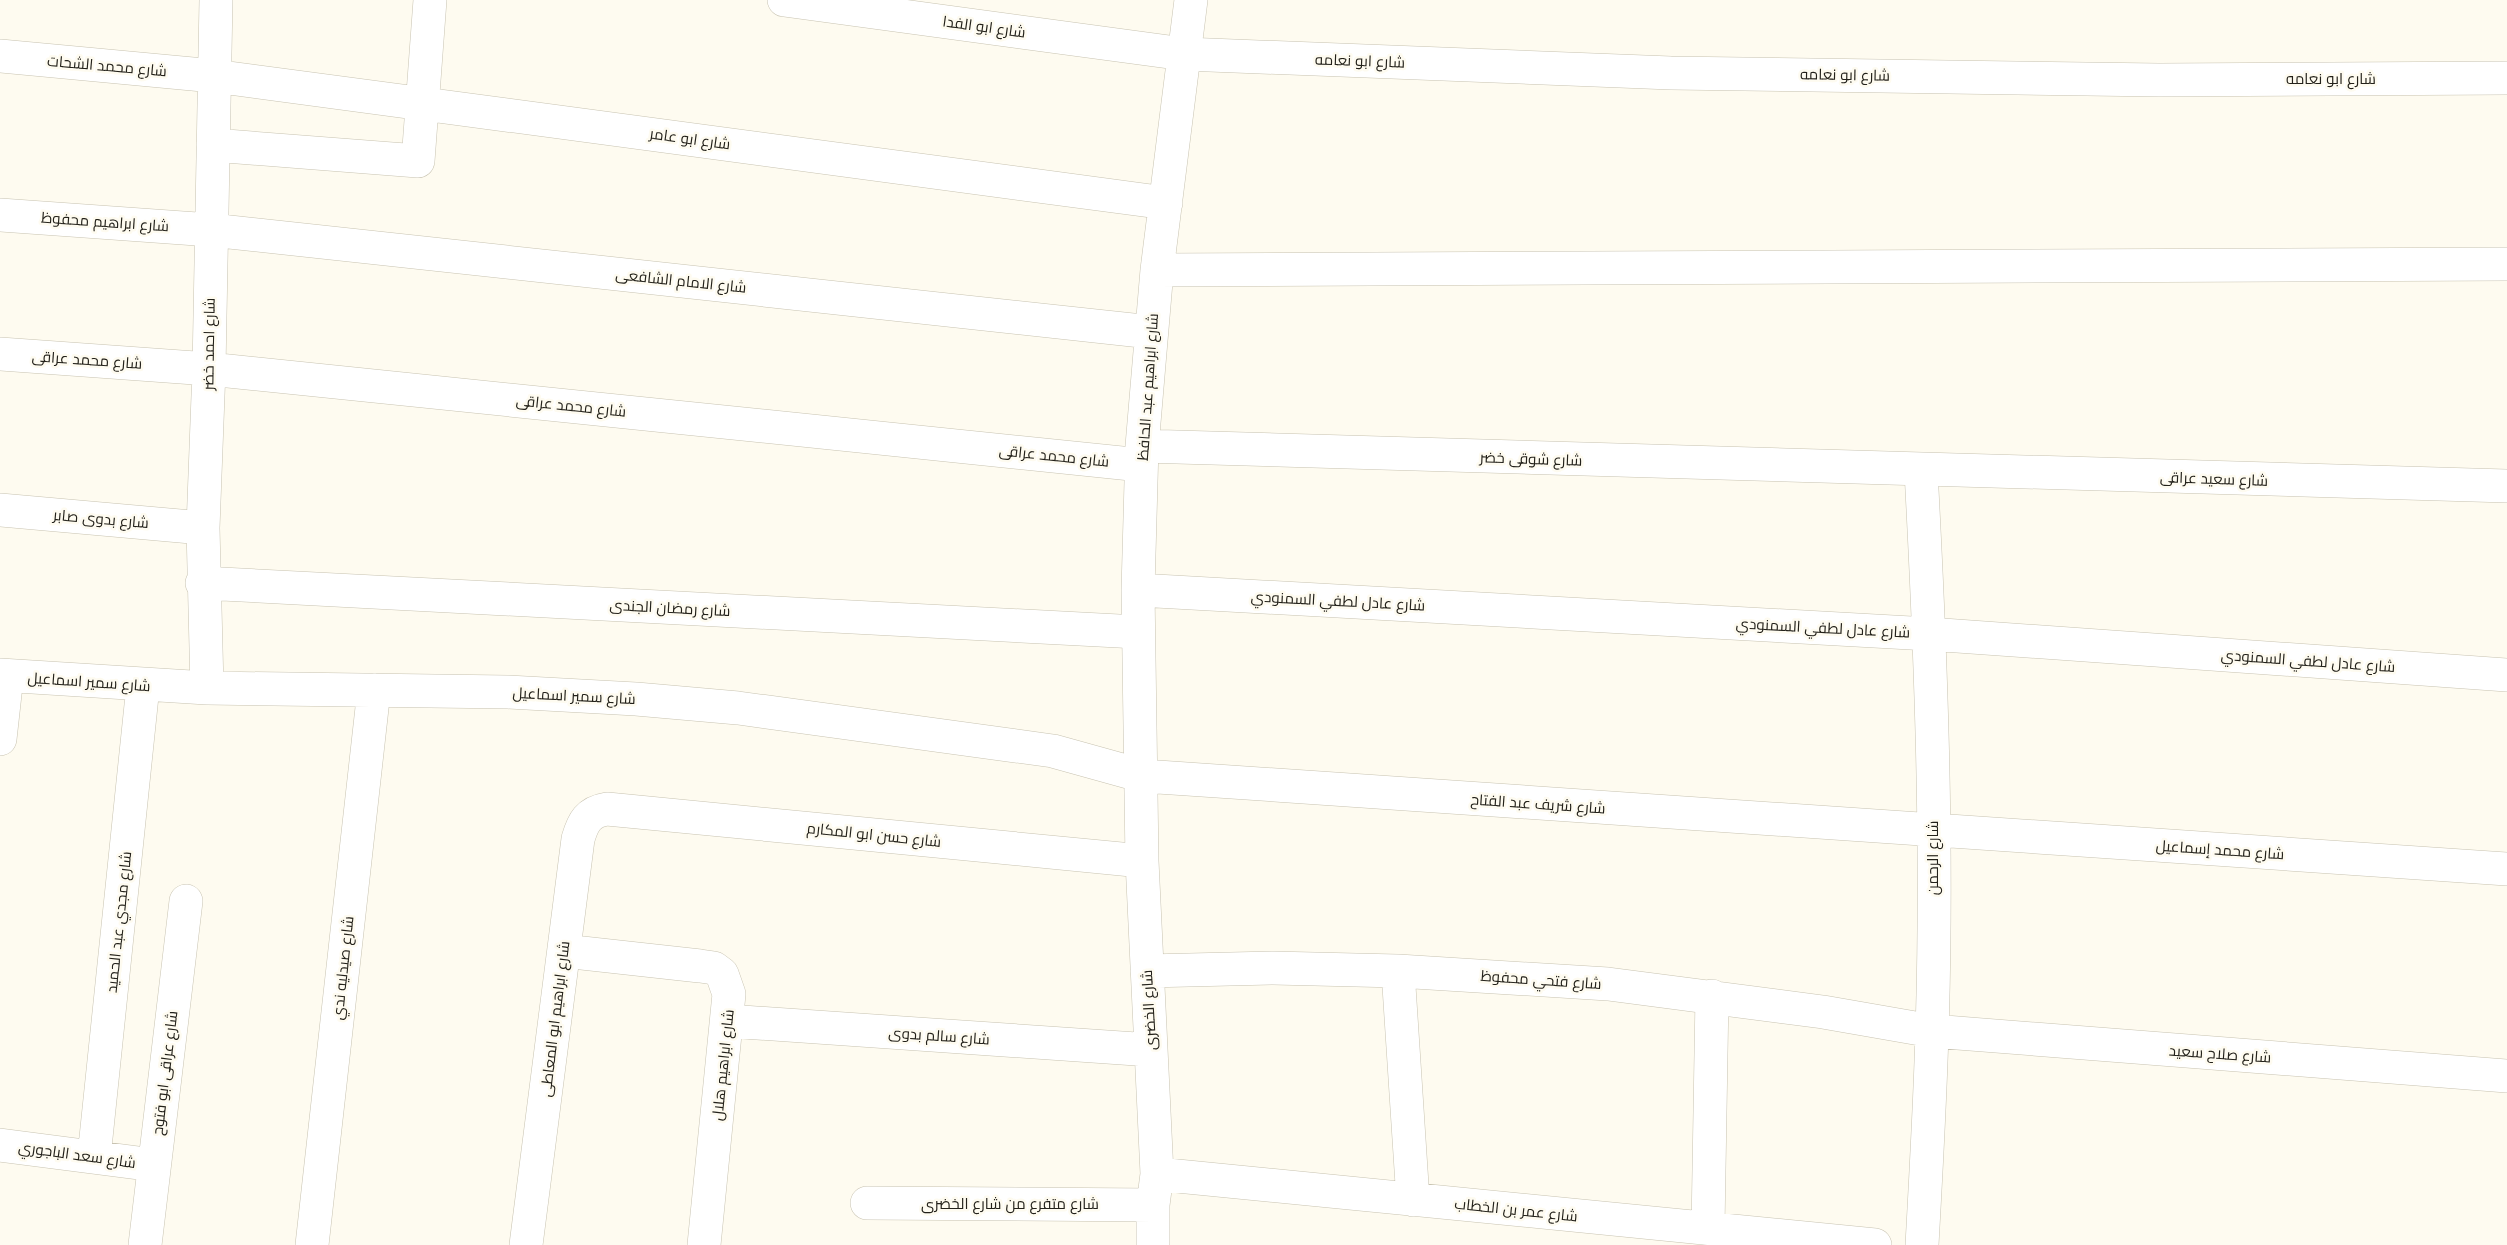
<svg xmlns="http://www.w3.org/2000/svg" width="2507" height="1245" viewBox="0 0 2507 1245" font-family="'DM Sans',Cairo,sans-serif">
  <rect width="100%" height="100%" fill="#fefbf0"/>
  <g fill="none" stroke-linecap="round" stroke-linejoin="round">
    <defs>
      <path id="minor" d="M784 0 1184 54 1671 73 2159 80 2507 78
        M0 56 214 76 1166 203
        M213 145 418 161 430 0
        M0 215 211 230 1151 332
        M1157 270 2507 264
        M0 354 209 369 1141 465
        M1142 446 2507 486
        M1921 471C1931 657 1938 845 1932 1032 1930 1103 1926 1174 1922 1245
        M0 510 203 528
        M202 583 1138 632
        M1138 590 1929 634 2507 675
        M0 675 207 688 508 692 636 699 738 708 1053 751 1143 776 2507 869
        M207 688 203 528 209 369 216 0
        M0 739 7 676
        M564 951 700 966 714 968 722 974 729 994 704 1245
        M1147 971 1273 968 1398 971 1608 984 1823 1012 1932 1031 2507 1076
        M1398 971 1413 1200
        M728 1021 1151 1050
        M0 1145 154 1165
        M94 1157 143 686
        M1157 1174 1875 1245
        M867 1203 1153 1205
        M1708 1228 1712 996
        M145 1245 186 901
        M312 1245 374 690
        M526 1245 578 839C583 822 588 812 607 809L1142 861
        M1153 1245V1205L1157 1174 1142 861 1138 590 1142 446 1157 270 1191 0"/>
    </defs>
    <use href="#minor" stroke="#c8c3b1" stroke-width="34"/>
    <use href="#minor" stroke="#fff" stroke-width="33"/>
  </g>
  <g text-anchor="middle" stroke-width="5" stroke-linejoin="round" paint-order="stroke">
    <g font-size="15" fill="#23211a" stroke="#fefbf0">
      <text transform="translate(984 27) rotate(8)" y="5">شارع ابو الفدا</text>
      <text transform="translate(1360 61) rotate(2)" y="5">شارع ابو نعامه</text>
      <text transform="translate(107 66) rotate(5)" y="5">شارع محمد الشحات</text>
      <text transform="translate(1845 75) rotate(1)" y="5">شارع ابو نعامه</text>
      <text x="2331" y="84">شارع ابو نعامه</text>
      <text transform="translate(690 139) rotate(8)" y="5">شارع ابو عامر</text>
      <text transform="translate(105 222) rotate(4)" y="5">شارع ابراهيم محفوظ</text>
      <text transform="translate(681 281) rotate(6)" y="5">شارع الامام الشافعى</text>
      <text transform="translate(209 344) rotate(-89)" y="5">شارع احمد خضر</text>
      <text transform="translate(87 360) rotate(4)" y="5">شارع محمد عراقى</text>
      <text transform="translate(1148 387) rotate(-86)" y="5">شارع ابراهيم عبد الحافظ</text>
      <text transform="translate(571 406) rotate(6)" y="5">شارع محمد عراقى</text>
      <text transform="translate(1054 456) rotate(6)" y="5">شارع محمد عراقى</text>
      <text transform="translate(1531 459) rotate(2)" y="5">شارع شوقى خضر</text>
      <text transform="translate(2214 479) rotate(2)" y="5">شارع سعيد عراقى</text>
      <text transform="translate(101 519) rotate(5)" y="5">شارع بدوى صابر</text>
      <text transform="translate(1338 601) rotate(3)" y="5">شارع عادل لطفي السمنودي</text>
      <text transform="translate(670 608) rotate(3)" y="5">شارع رمضان الجندى</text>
      <text transform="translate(1823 628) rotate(3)" y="5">شارع عادل لطفي السمنودي</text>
      <text transform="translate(2308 661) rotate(4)" y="5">شارع عادل لطفي السمنودي</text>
      <text transform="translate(89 682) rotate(4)" y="5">شارع سمير اسماعيل</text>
      <text transform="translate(574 696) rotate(3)" y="5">شارع سمير اسماعيل</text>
      <text transform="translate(1538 804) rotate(4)" y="5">شارع شريف عبد الفتاح</text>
      <text transform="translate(874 835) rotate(6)" y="5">شارع حسن ابو المكارم</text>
      <text transform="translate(2220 850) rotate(4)" y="5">شارع محمد إسماعيل</text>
      <text transform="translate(1933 858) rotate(-90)" y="5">شارع الرحمن</text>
      <text transform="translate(119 922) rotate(-84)" y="5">شارع مجدي عبد الحميد</text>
      <text transform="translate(343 968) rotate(-84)" y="5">شارع صيدليه ندي</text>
      <text transform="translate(1541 980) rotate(4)" y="5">شارع فتحي محفوظ</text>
      <text transform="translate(1149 1010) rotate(-93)" y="5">شارع الخضرى</text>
      <text transform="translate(555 1019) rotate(-83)" y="5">شارع ابراهيم ابو المعاطى</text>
      <text transform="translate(939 1036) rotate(4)" y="5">شارع سالم بدوى</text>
      <text transform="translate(2220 1054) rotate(4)" y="5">شارع صلاح سعيد</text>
      <text transform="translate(723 1065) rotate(-84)" y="5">شارع ابراهيم هلال</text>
      <text transform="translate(165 1073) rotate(-83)" y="5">شارع عراقى ابو فتوح</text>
      <text transform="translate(77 1155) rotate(8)" y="5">شارع سعد الباجوري</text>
      <text x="1010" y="1209">شارع متفرع من شارع الخضرى</text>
      <text transform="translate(1516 1210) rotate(6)" y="5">شارع عمر بن الخطاب</text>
    </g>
  </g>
</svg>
